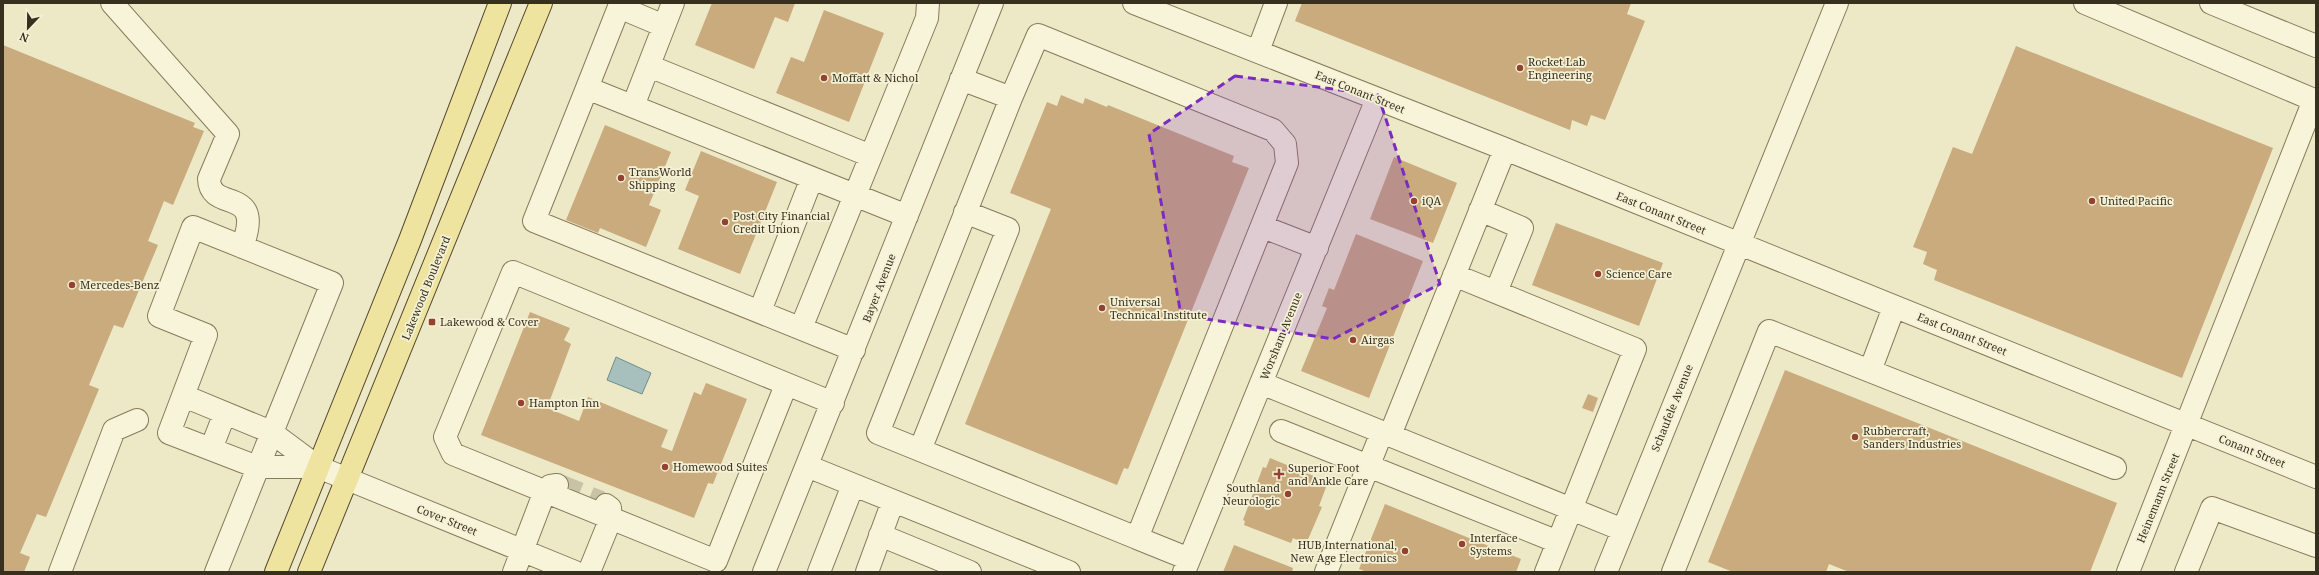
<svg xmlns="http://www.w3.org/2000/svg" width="2319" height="575" viewBox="0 0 2319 575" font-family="'Noto Serif',serif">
  <rect width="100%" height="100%" fill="#ede8c6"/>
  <path fill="#a7c0be" stroke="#6e8e8c" d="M616 357 651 373 642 394 607 380Z"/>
  <path fill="#c9ab7d" d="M712 3H795L788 22 775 17 754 69 695 45Z
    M1302 3H1631L1627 14 1645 21 1605 120 1591 115 1587 126 1572 120 1570 130 1295 21Z
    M824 10 884 33 849 122 776 93 791 57 804 62Z
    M3 45 195 123 193 127 204 131 173 205 164 201 148 241 158 245 123 328 114 325 89 385 99 389 46 517 37 514 20 553 30 557 24 572H3Z
    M2016 46 2273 148 2182 378 1934 280 1937 270 1923 264 1927 252 1913 247 1953 147 1972 154Z
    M1061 95 1083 104 1085 98 1107 107 1108 105 1234 156 1232 162 1249 168 1128 469 1124 468 1117 485 965 424 1051 209 1010 193 1047 102 1057 106Z
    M605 125 671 152 649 205 661 210 646 247 600 228 598 233 566 220Z
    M701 151 777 182 740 274 678 249 699 196 685 190Z
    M1394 157 1457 183 1433 243 1370 219Z
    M1556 223 1663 263 1639 326 1532 285Z
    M1356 234 1423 261 1369 398 1301 371 1327 308 1322 306 1329 288 1334 290Z
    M530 312 570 328 564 340 571 344 547 408 579 421 588 397 668 430 661 447 672 451 694 392 701 395 706 383 747 399 713 484 708 483 694 518 481 435Z
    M1785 370 2117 503 2090 572H1849L1829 564 1826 572H1733L1708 562Z
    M1588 394 1598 398 1593 412 1582 408Z
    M1270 458 1328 482 1319 506 1322 507 1306 544 1293 538 1291 543 1244 525 1245 521 1243 520 1263 467 1266 468Z
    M1385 504 1521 559 1516 572H1367L1359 569Z
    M1234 545 1293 568 1292 572H1223Z"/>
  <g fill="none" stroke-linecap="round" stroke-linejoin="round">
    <path stroke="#c9c3a5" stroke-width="22" stroke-dasharray="22 11" stroke-linecap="butt" d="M559 485 601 502"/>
    <defs>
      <path id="minor" d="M112 3 228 134 209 179C210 214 266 184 242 247
        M1134 3 1505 149 2316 477
        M2085 3 2314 100 2128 572
        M2211 3 2316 46
        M1258 51 1276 3
        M649 66 871 156
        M961 79 1011 98 1038 35 1273 130 1285 144 1287 163 1137 538 878 433 1011 98
        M587 88 619 7 664 26
        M633 106 673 3
        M1480 210 1522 228 1496 292
        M1263 227 1317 248
        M1454 275 1635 349 1546 572
        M760 311 812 178
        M801 328 927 18 928 3
        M854 350 534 221 587 88 907 216
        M1870 371 1894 307
        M1261 383 1623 530
        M786 385 716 561 453 454 445 437 513 272 833 403
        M184 396 271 432 318 467 575 572
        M1281 431 1558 542
        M1390 435 1505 149
        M211 449 225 413
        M920 450 1008 229 965 212
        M807 466 1069 572
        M880 535 970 572
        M1137 538 1189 559
        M60 572 114 430 137 420
        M216 572 332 283 193 227 159 316 206 335 169 433 257 467H318
        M514 572 545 491 550 486 557 485
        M589 572 611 518 610 508 606 505
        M764 572 992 3
        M819 572 853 485
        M867 572 893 501
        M1184 572 1377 99
        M1326 572 1382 432
        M1606 572 1837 3
        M1673 572 1769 331 2115 468
        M2186 572 2212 508 2316 546"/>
      <path id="major" d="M276 572 410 240 500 3
        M309 572 541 3"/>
    </defs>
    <use href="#minor" stroke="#877b5c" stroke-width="24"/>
    <use href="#major" stroke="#554830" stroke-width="24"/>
    <use href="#minor" stroke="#f8f4d9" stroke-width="22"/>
    <use href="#major" stroke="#eee49f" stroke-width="22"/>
  </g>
  <path fill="#7b2cbf" fill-opacity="0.2" stroke="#7b2cbf" stroke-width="3" stroke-dasharray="8 5" stroke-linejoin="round" d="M1235 76 1378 95 1440 284 1333 339 1181 315 1149 134Z"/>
  <g fill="#94412f" stroke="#f4f1d5" stroke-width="1.5">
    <circle cx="1520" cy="68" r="4"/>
    <circle cx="824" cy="78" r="4"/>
    <circle cx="621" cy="178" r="4"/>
    <circle cx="1414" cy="201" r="4"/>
    <circle cx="2092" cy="201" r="4"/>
    <circle cx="725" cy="222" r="4"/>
    <circle cx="1598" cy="274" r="4"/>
    <circle cx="72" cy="285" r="4"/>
    <circle cx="1102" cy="308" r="4"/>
    <rect x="428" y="318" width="8" height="8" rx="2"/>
    <circle cx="1353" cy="340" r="4"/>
    <circle cx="521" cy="403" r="4"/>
    <circle cx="1855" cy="437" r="4"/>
    <circle cx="665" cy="467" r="4"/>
    <path d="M1277 468h4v4h4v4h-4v4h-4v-4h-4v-4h4z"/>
    <circle cx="1288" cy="494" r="4"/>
    <circle cx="1462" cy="544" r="4"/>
    <circle cx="1405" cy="551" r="4"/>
  </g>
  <g text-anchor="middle" stroke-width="3.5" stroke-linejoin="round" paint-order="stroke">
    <g font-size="11" fill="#38301f" stroke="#f4f1d5" text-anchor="start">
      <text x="1528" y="66">Rocket Lab<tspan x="1528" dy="13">Engineering</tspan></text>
      <text x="832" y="82">Moffatt &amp; Nichol</text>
      <text x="629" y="176">TransWorld<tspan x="629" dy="13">Shipping</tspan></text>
      <text x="1422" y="205">iQA</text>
      <text x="2100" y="205">United Pacific</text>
      <text x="733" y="220">Post City Financial<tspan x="733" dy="13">Credit Union</tspan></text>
      <text x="1606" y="278">Science Care</text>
      <text x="80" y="289">Mercedes-Benz</text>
      <text x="1110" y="306">Universal<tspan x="1110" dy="13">Technical Institute</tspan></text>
      <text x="440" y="326">Lakewood &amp; Cover</text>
      <text x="1361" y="344">Airgas</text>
      <text x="529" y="407">Hampton Inn</text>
      <text x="1863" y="435">Rubbercraft,<tspan x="1863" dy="13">Sanders Industries</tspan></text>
      <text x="673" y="471">Homewood Suites</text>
      <text x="1288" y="472">Superior Foot<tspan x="1288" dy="13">and Ankle Care</tspan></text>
      <text x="1280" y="492" text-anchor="end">Southland<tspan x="1280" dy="13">Neurologic</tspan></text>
      <text x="1470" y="542">Interface<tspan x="1470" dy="13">Systems</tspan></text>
      <text x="1397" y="549" text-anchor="end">HUB International,<tspan x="1397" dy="13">New Age Electronics</tspan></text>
    </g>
    <g font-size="11" fill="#38301f" stroke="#f4f1d5">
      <text transform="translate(1360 92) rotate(22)" y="4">East Conant Street</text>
      <text transform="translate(1661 213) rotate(22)" y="4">East Conant Street</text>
      <text transform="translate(426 288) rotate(-68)" y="4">Lakewood Boulevard</text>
      <text transform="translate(879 288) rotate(-69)" y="4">Bayer Avenue</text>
      <text transform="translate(1962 334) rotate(22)" y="4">East Conant Street</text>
      <text transform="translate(1281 336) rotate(-68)" y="4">Worsham Avenue</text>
      <text transform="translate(1672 408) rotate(-68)" y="4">Schaufele Avenue</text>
      <text transform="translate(2252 451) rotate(22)" y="4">Conant Street</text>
      <text transform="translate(2158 498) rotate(-68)" y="4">Heinemann Street</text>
      <text transform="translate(447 520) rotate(22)" y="4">Cover Street</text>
    </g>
  </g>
  <rect width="2319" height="575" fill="none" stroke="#38301f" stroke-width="8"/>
  <g transform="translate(28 28) rotate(202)" stroke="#f4f1d5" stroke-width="3" paint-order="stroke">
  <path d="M0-3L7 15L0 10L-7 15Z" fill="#38301f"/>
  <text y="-6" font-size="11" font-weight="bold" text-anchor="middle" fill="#38301f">N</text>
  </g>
</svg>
